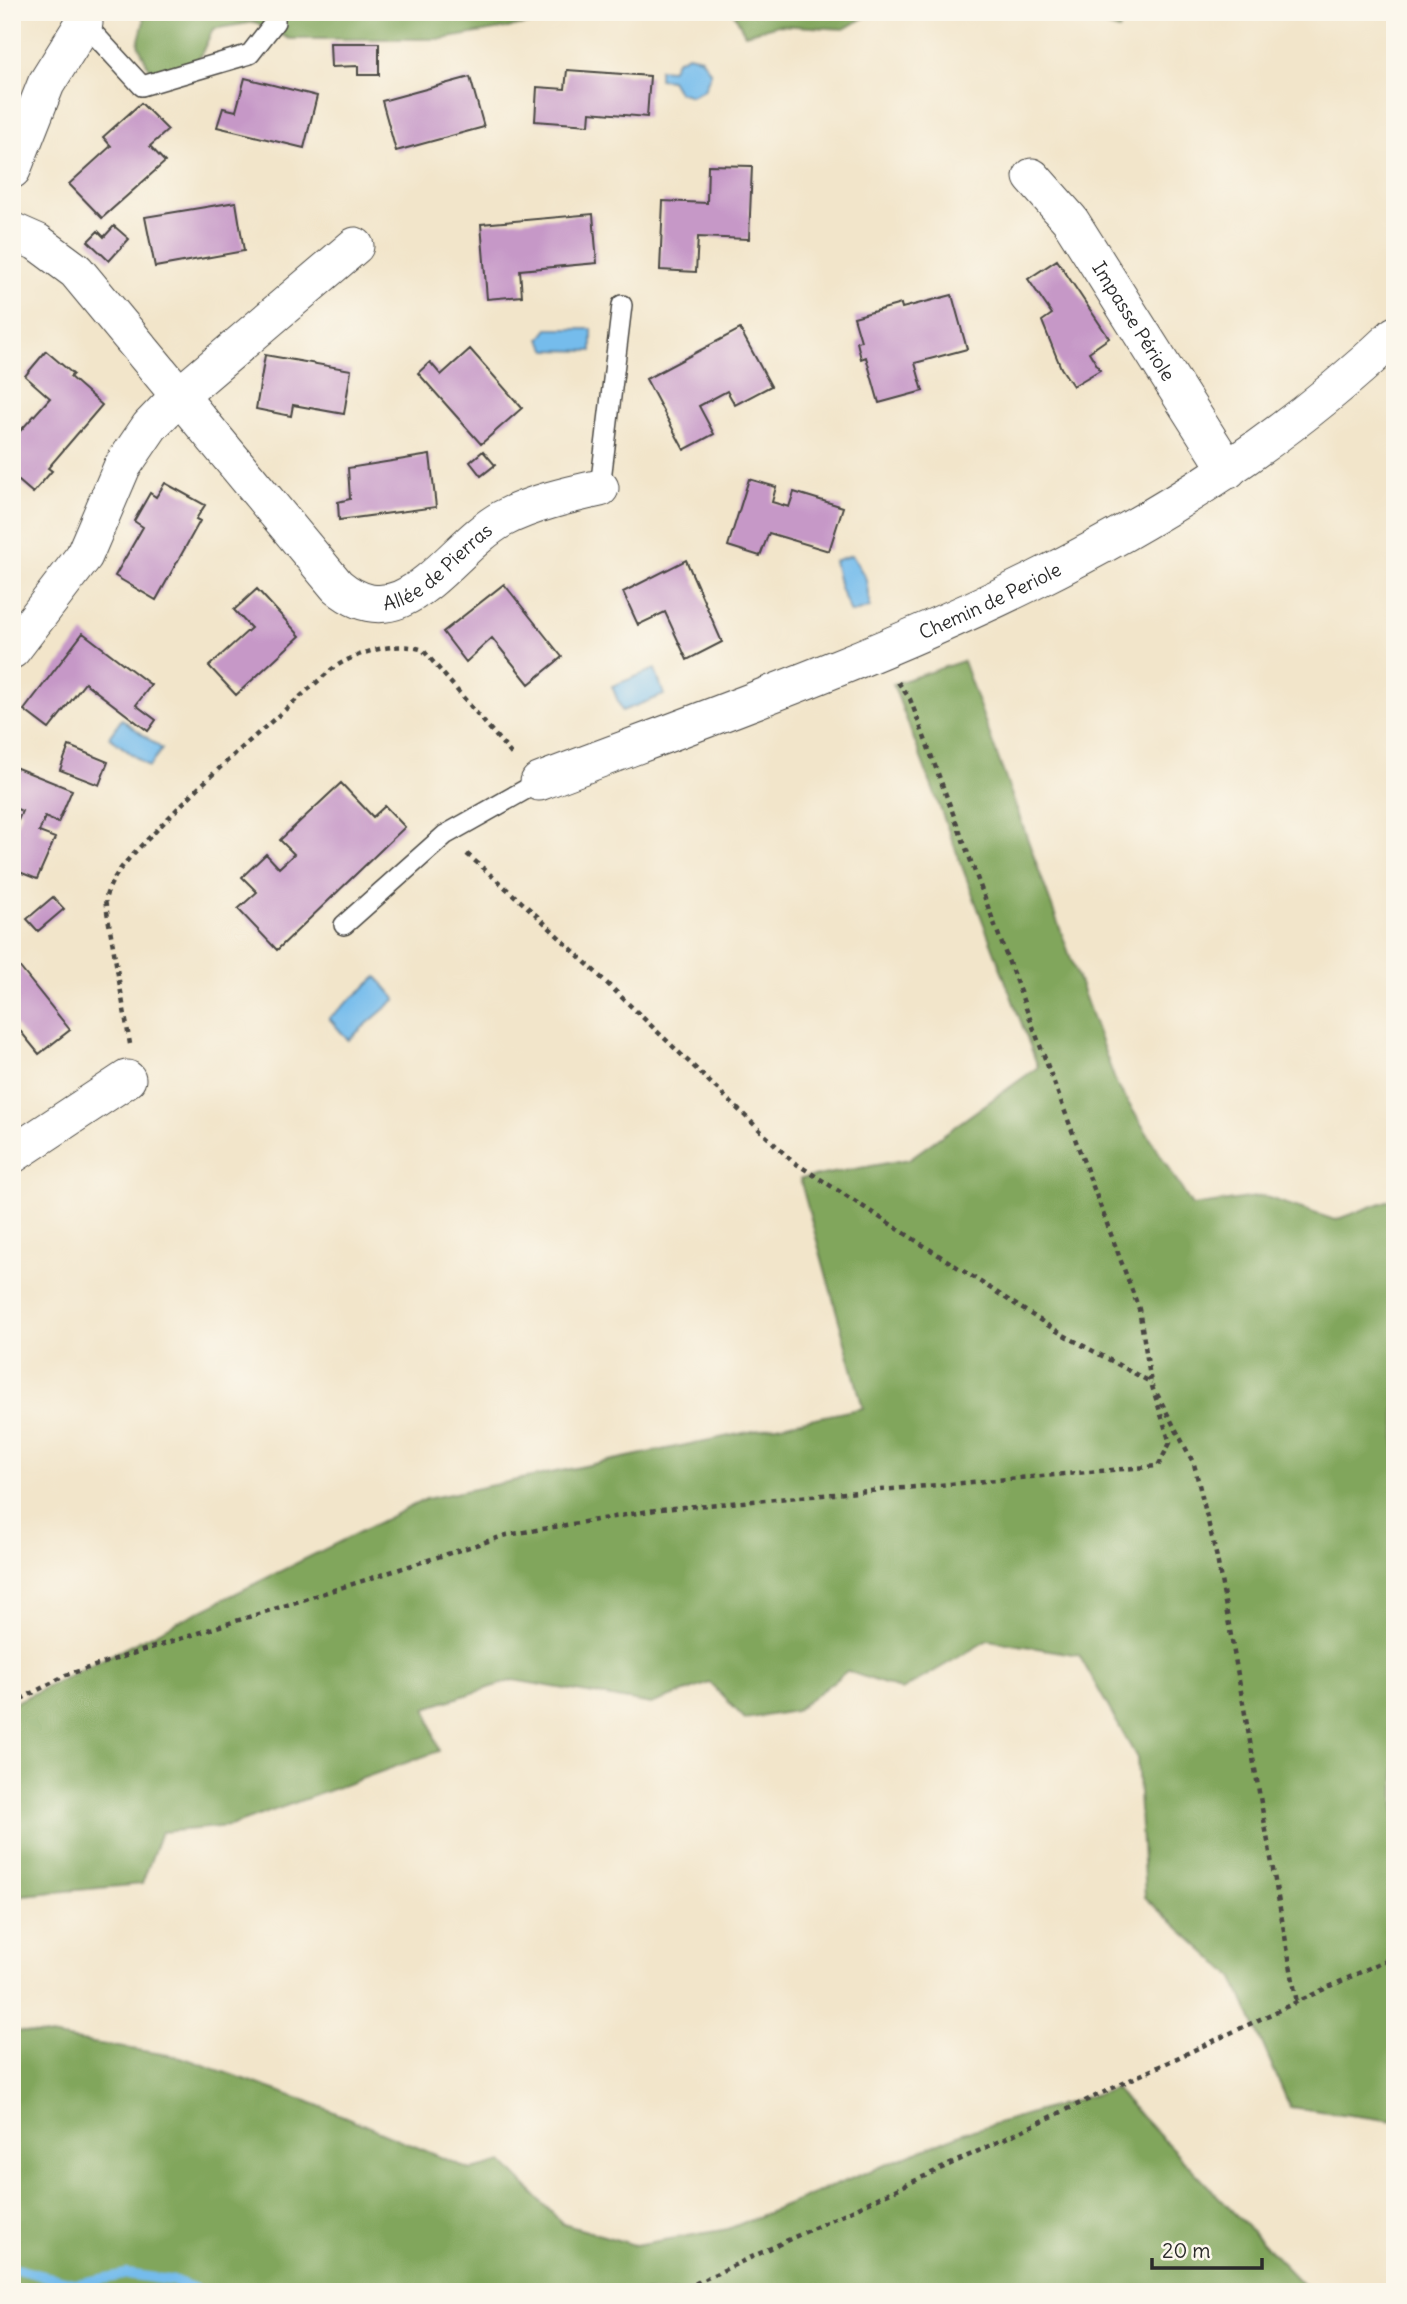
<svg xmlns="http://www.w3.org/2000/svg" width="1407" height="2304" viewBox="0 0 1407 2304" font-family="Delius,sans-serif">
  <rect width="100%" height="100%" fill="#fbf7ec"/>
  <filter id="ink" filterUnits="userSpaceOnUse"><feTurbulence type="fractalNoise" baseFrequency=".0143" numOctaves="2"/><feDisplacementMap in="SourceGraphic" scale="14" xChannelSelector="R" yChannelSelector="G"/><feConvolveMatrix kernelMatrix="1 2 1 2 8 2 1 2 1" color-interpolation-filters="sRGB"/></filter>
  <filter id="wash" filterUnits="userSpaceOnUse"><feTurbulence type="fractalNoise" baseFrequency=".00686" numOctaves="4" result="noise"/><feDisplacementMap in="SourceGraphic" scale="28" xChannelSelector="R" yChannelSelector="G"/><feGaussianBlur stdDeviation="1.57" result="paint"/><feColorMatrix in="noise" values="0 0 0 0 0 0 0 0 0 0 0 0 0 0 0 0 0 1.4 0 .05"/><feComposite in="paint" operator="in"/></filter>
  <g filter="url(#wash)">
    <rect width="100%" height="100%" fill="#f2e5ca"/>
    <path fill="#81a65c" stroke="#566844" stroke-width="2" d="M141 12H600L443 39H290L255 22 213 29 199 59 152 75 138 44 144 21Z
      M733 12H874L844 29 778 25 745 34Z
      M1064 12H1126L1119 30Z
      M963 661 1116 1083 1192 1206 1263 1196 1335 1220 1395 1198V2121L1290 2107 1234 1978 1145 1897 1137 1758 1079 1655 988 1640 902 1690 847 1671 795 1711 745 1719 710 1683 651 1704 513 1680 426 1708 439 1751 230 1826 161 1832 142 1884 23 1895 12 1910V1704L426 1499 863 1408 800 1179 909 1159 1038 1067 893 684Z
      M12 2030 181 2057 315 2104 471 2170 503 2162 563 2224 635 2245 728 2229 963 2133 1115 2089 1310 2292H12Z"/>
    <path fill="#74bcec" stroke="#50748c" stroke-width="2" d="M688 55 701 58 711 73 704 90 691 96 678 92 671 80 659 79V69L671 70 676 61Z
      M548 329H592V351L547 350 540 339Z
      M852 555 866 579 870 607 851 613 840 588 834 561Z
      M655 669 664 695 622 711 612 686Z
      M122 719 162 749 149 767 109 737Z
      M377 977 396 999 348 1040 329 1018Z"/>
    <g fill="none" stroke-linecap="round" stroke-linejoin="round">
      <path stroke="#74bcec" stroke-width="10" d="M12 2268 77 2284 127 2274 175 2281 203 2292"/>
    </g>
    <g id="blocks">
      <path fill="#c698c7" d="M330 43H379V75H358V66L331 67Z
        M567 70 650 76 647 117 590 112 589 125 535 121 537 87 565 89Z
        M470 77 484 127 396 151 382 101Z
        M245 78 317 96 304 148 217 127 223 108 236 111Z
        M141 103 168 130 150 146 165 162 102 218 69 184 111 146 103 137Z
        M708 165 752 166 749 239 698 237 696 272 660 270 663 201 707 203Z
        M236 202 244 251 155 267 145 217Z
        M593 214 597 263 520 270 522 296 487 299 481 224Z
        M114 226 129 239 109 261 88 241 98 231 104 237Z
        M1057 260 1109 338 1089 352 1100 370 1073 386 1061 368 1042 321 1052 314 1028 279Z
        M952 295 967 349 915 363 923 391 879 403 866 357 861 359 857 342 861 341 854 317 901 304 902 308Z
        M740 329 771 386 735 405 727 391 699 406 714 434 684 450 646 379Z
        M470 349 522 408 481 444 418 373 430 362 441 375Z
        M46 351 73 374 70 377 102 405 48 468 52 471 33 493 12 475V448L16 443 12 440 50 398 25 376Z
        M265 355 351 370 344 414 293 405 291 416 256 409Z
        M483 451 495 465 481 476 470 462Z
        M430 455 436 507 339 520 338 502 350 499 348 468Z
        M749 479 776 487 772 502 789 507 794 492 843 507 829 551 769 533 760 556 728 546Z
        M165 483 205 505 196 519 200 521 156 600 115 576 143 527 134 521 150 493 156 497Z
        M686 560 722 642 687 660 665 612 638 625 623 592Z
        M504 584 562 657 529 684 492 638 466 662 443 632Z
        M257 589 300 636 236 695 209 666 251 628 234 610Z
        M83 633 151 685 136 705 156 720 148 731 85 683 49 729 24 710Z
        M69 746 108 762 99 785 60 770Z
        M12 766 72 790 58 823 45 817 39 832 55 838 37 879 12 869V834L22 811 12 807Z
        M341 783 373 817 385 806 405 827 277 950 238 909 257 892 242 877 266 854 279 868 294 854 280 840Z
        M53 897 64 909 38 931 27 919Z
        M14 960 70 1030 39 1054 12 1021Z"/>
    </g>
  </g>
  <g filter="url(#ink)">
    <use href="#blocks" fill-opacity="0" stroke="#494743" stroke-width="2"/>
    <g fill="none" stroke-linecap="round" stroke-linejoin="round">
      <defs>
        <path id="service" d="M84 23 142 86 250 54 275 22V12
          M600 488 622 305
          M344 925 445 835 539 782"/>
        <g id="minor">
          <path d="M12 170 46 84 84 23"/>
          <path id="s1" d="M1032 177 1070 220 1228 470"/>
          <path id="s2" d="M12 231 37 242 76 271 337 586C404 642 448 549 502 519 530 504 568 495 600 488"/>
          <path d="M12 650 84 556 122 467 150 426 179 396 355 246"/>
          <path id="s3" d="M539 782C844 666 1154 565 1395 335"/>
          <path d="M12 1155 127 1079"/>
        </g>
      </defs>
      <use href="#service" stroke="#494743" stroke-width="22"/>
      <use href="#minor" stroke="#494743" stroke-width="39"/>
      <path stroke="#494743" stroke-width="4.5" stroke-dasharray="5 5" stroke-linecap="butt" d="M467 854 534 913 792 1161 1060 1333 1152 1383
        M130 1044 105 900C112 872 135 852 155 832 210 773 271 722 332 669 354 653 397 640 423 650L513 756
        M1157 1394 1194 1464 1217 1558 1297 2003
        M12 1704 66 1675 507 1535 661 1509 1158 1466 1170 1443 1151 1383 1139 1309 910 699 898 682
        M677 2292 1395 1956"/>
      <use href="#service" stroke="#fff" stroke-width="19"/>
      <use href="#minor" stroke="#fff" stroke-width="37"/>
    </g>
  </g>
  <g text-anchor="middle" stroke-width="5" stroke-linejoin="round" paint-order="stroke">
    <g font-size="19" fill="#2b2b2b" stroke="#fbf7ec">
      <text dy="7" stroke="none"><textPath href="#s1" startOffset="177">Impasse Périole</textPath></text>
      <text dy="7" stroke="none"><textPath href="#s2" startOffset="602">Allée de Pierras</textPath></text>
      <text dy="7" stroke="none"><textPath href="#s3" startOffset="486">Chemin de Periole</textPath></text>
    </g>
  </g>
  <rect width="1407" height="2304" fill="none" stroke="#fbf7ec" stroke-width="42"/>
  <path d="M1152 2258v10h110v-10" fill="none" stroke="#2b2b2b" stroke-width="3.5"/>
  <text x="1162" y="2258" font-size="21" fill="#2b2b2b" stroke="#fbf7ec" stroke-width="5" paint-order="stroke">20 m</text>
</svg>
